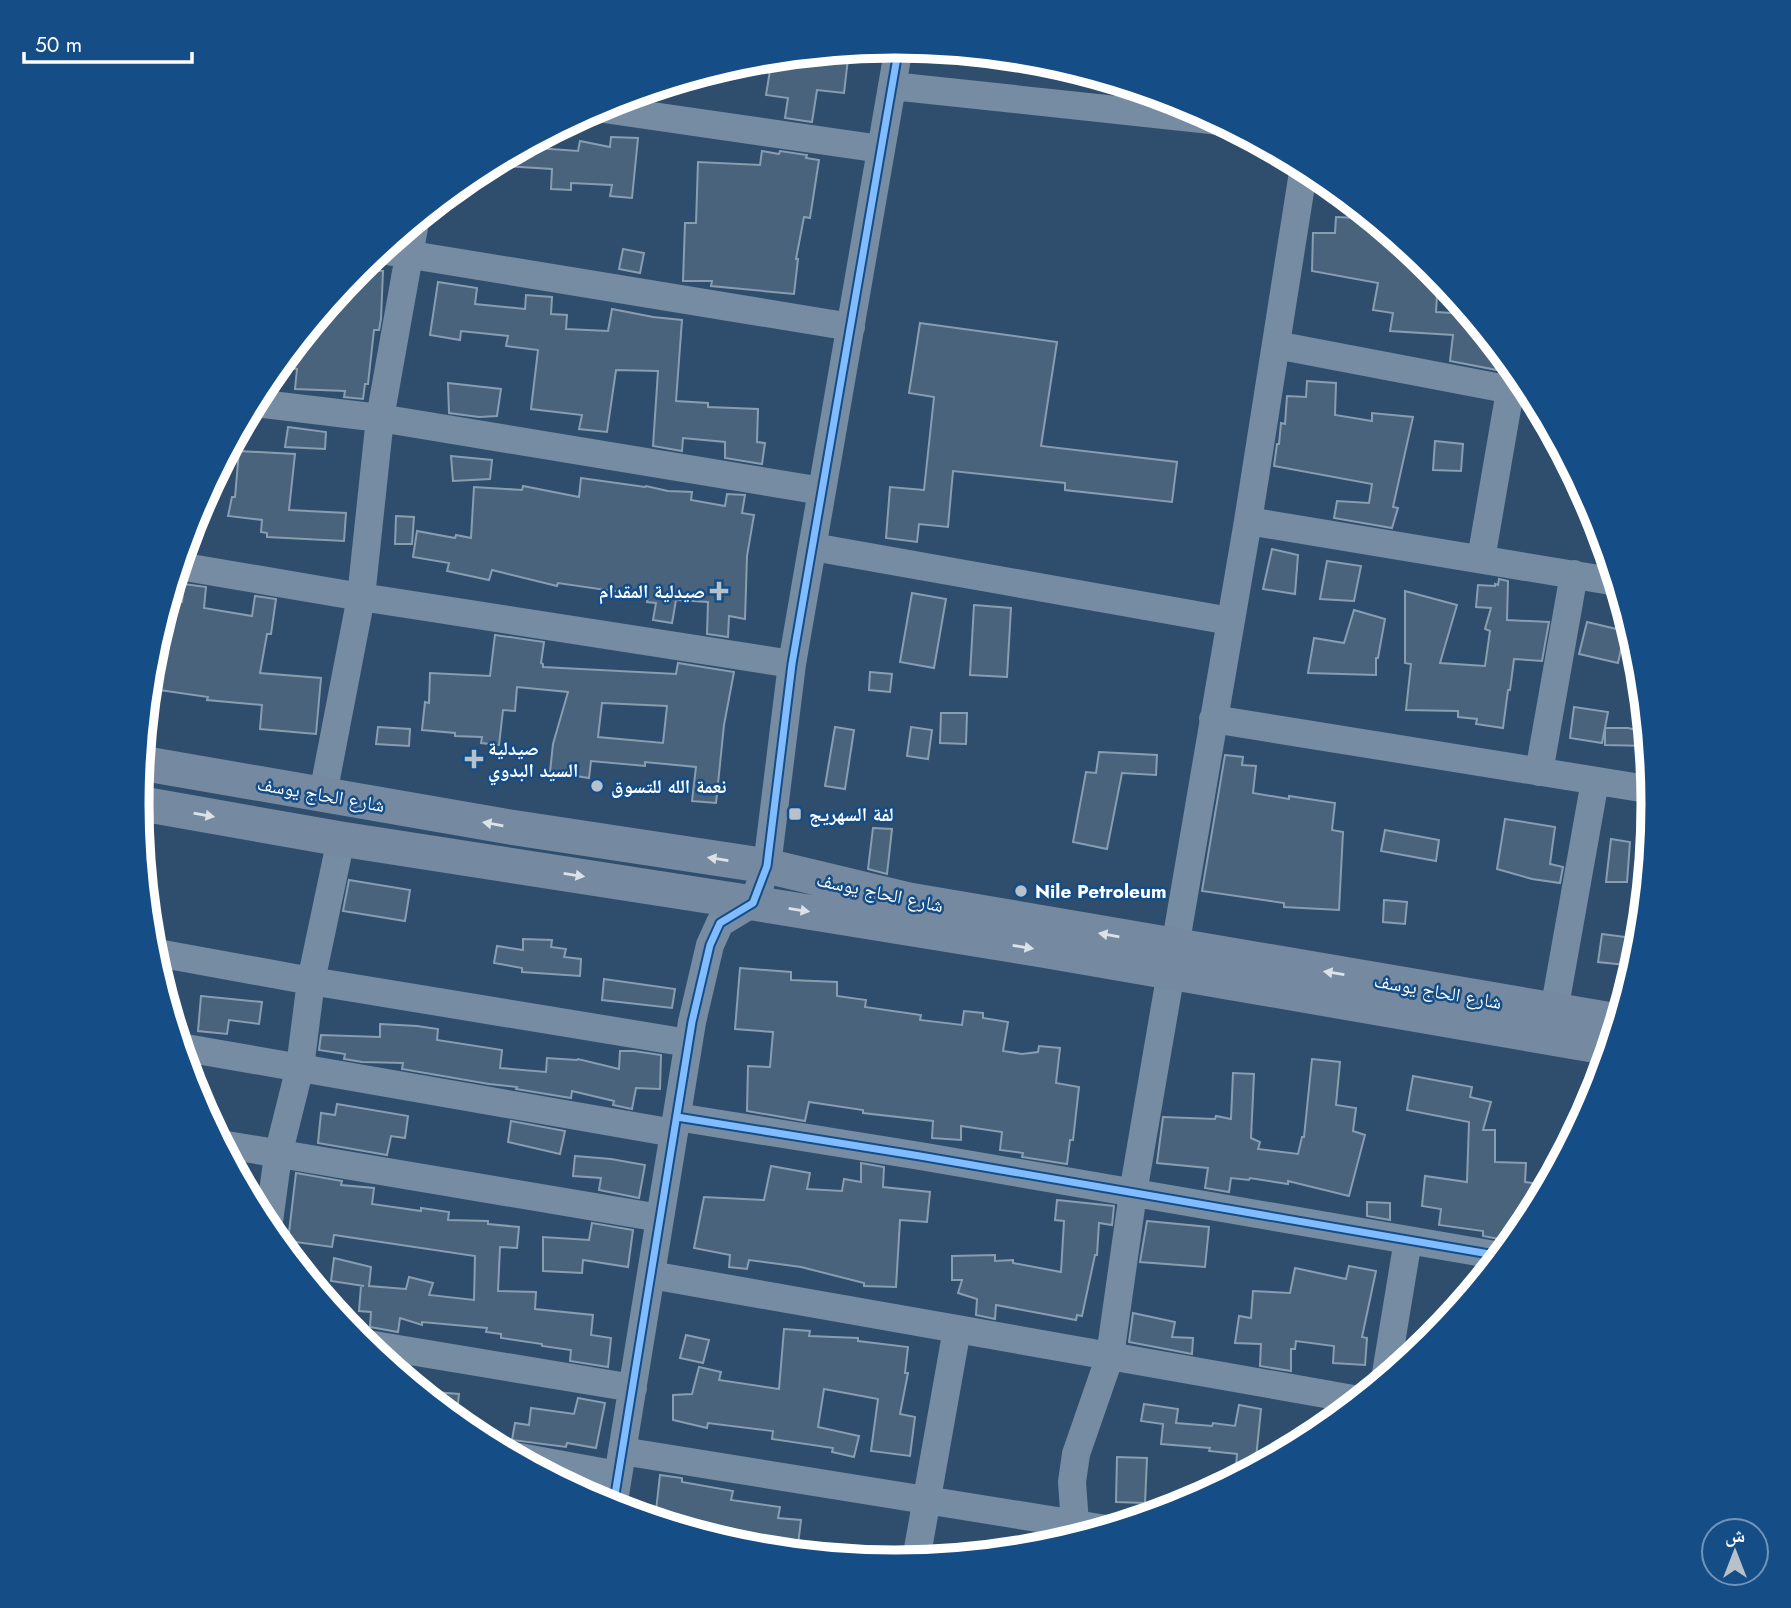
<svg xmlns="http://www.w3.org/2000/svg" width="1791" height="1608" viewBox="0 0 1791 1608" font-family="Jost,'Noto Naskh Arabic',sans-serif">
  <rect width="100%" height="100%" fill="#2f4e6d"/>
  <path fill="#49637c" stroke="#899db1" stroke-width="2" fill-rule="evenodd" d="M849 50 844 93 817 90 812 122 785 118 788 98 766 95 772 58Z
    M611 137 638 138 632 198 610 196 612 185 571 183V190L551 189 552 169 489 165 523 147 578 151 580 141 610 147Z
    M762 151 779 154 780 151 807 155 806 158 819 160 810 218 804 217 796 259H798L794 294 711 286 712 281H683L685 223H696L698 162 760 165Z
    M1360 209 1427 264 1425 278 1438 279 1436 312 1470 314 1503 355 1497 370 1450 361 1453 335 1390 331 1393 313 1373 310 1378 283 1312 271 1313 233H1335L1336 217 1359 218Z
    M623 249 644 253 640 273 619 269Z
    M357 270 383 271 381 319 379 330H374L368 384H365L363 399 344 397 345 391 295 389 297 369 277 367Z
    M438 282 477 288 475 304 525 309 526 295 552 297 551 314 567 315 566 329 608 331 612 309 653 317 682 320 676 401 708 403V407L758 409 757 442 765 443 762 464 725 458V442L683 438 682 451 653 446 658 371 616 370 607 432 579 429 582 415 531 409 538 350 506 346 508 336 461 331 460 340 430 335Z
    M920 323 1057 342 1041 446 1177 462 1172 502 1065 490V483L953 471 948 527 919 524 917 542 886 538 890 487 924 490 934 397 909 393Z
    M1307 381 1336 383 1335 415 1372 421V413L1413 417 1393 507 1398 508 1392 528 1334 518 1337 501 1369 503 1372 484 1274 466 1277 444H1279L1281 423 1285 424 1287 396 1306 397Z
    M448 383 501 389 497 416 479 417 449 413Z
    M288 427 326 432 325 449 285 447Z
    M1435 441 1463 444 1461 471 1433 470Z
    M239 451 295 454 289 510 346 513 344 541 267 537V533L261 532 262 520 228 516 232 497H235Z
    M451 456 492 460 490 479 453 481Z
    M581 478 645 487 646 486 668 491 692 492 691 500 725 506 727 494 745 495 742 513 754 515 747 556 745 619 729 616 728 637 707 634 708 602 676 600 672 623 653 620 656 603 647 602 648 596 558 583 557 586 492 570 489 580 447 571 449 563 413 557 417 531 455 538 456 535 471 538 474 487 522 490 523 486 579 497Z
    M396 516 414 517 412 544H395Z
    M1272 549 1298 555 1295 594 1263 589Z
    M1327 561 1361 566 1354 601 1320 599Z
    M1499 579 1508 581 1507 620 1549 622 1542 661 1514 659 1510 690H1508L1503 728 1476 724 1477 719 1458 717V711L1406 710 1411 664 1405 663V591L1457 605 1440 663 1485 666 1490 631 1485 629 1491 608 1476 607 1478 585 1495 586V584L1498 585Z
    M184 584 206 587 204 608 252 616 255 596 276 599 271 634H267L260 673 321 678 316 734 260 729 262 705 207 700 208 697 152 689 156 671H150L152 656 168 601 182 602Z
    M912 593 946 599 934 668 900 662Z
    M974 605 1011 608 1007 677 970 675Z
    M1354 610 1385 619 1378 658H1376V675L1308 673 1314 638 1344 643Z
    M1587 622 1625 631 1618 663 1579 654Z
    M495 635 544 642 541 663 543 664V667L676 674 678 663 734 672 724 725 716 803 692 801 696 767 645 762V766L591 761 589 778 550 772 553 744 568 692 517 687 515 711 503 710 499 745 481 743 482 737 455 736V733L422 730 425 702 429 703 430 673 490 676ZM602 703 667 706 663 743 598 737Z
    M870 672 892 674 890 692 869 690Z
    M1574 707 1608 712 1602 743 1570 738Z
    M941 713H967L966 744 940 743Z
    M378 727 410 729 409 746 376 744Z
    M835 727 854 730 845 789 825 786Z
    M911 727 932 730 928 759 907 756Z
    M1605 728H1628L1647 732 1648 746 1605 745Z
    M1099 752 1157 755 1156 775 1122 773 1107 849 1073 842 1086 772 1096 773Z
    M1225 755 1243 757 1242 765 1256 766 1253 793 1289 799V796L1335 803 1332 830 1343 832 1339 910 1284 907V903L1202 891Z
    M1505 819 1555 827 1550 864 1563 867 1560 883 1532 879 1497 869Z
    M873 828 892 829 887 874 868 869Z
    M1385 830 1439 840 1436 861 1381 851Z
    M1611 839 1630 842 1627 882H1606Z
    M349 880 410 890 405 921 343 911Z
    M1384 900 1407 902 1405 924 1383 922Z
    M1602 934 1641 939 1639 952 1635 966 1598 962Z
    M523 939 552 940 551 947 566 949 564 957 581 959 580 976 522 972V968L494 963 497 946 523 950Z
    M740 968 791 972V980L837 982V996L866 1000 865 1007 921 1015 920 1020 962 1025 964 1011 983 1013V1018L1008 1022 1003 1051 1022 1054 1038 1052 1039 1046 1060 1048 1056 1083 1079 1087 1073 1140H1070L1067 1164 1022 1157 1023 1153 1000 1150 1002 1132 961 1126V1140L932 1138 933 1121 863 1113V1110L809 1102 805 1121 747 1111 748 1066 770 1067 773 1032 735 1029Z
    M604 979 675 989 672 1008 602 1000Z
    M201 996 262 1002 259 1024 229 1020 227 1034 198 1031Z
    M380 1024 417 1026 438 1029 437 1040 502 1050 500 1068 546 1072 547 1058 577 1060 578 1059 619 1069 620 1051H634L661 1055 660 1089 636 1088 632 1109 613 1105 614 1101 572 1091 571 1098 516 1089 517 1087 489 1084 402 1069 403 1063 362 1062 344 1059 345 1054 319 1050 321 1035 380 1037Z
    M1312 1059 1340 1062 1336 1105 1356 1108 1353 1131 1365 1135 1349 1196 1288 1181V1184L1250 1178 1249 1180 1231 1178 1229 1192 1205 1188 1208 1168 1157 1163 1163 1117 1215 1119 1216 1116 1231 1119 1233 1073 1254 1074 1251 1138 1260 1142 1258 1149 1298 1154 1302 1137H1304Z
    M1413 1076 1472 1087 1470 1097 1491 1102 1483 1130H1495V1162L1526 1163 1525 1182 1548 1185 1526 1226 1512 1243 1504 1240 1483 1236V1231L1439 1225 1441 1209 1422 1206 1425 1176 1467 1182 1469 1122 1407 1110Z
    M337 1104 408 1116 405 1138 391 1136 387 1155 318 1143 321 1113 335 1115Z
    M511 1121 565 1131 560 1154 508 1142Z
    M575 1156 611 1159 645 1165 639 1198 599 1190 601 1178 573 1176Z
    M861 1163 884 1167 883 1187 930 1192 927 1222 900 1220 896 1287 864 1286V1283L801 1267 749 1260 747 1269 729 1267 730 1255 694 1248 704 1197 764 1200 771 1166 810 1173 807 1189 842 1191 844 1179 861 1182Z
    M296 1173 342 1181 341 1185 374 1188 372 1204 421 1211V1208L449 1212 448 1220 488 1221V1224L519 1227 517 1248 500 1247 498 1291 536 1292 535 1309 593 1315 591 1335 611 1338 608 1367 570 1361 571 1350 542 1346V1344L501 1338V1334L486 1332 487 1328 422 1322V1325L400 1318 398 1332 370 1327 371 1312 359 1311 361 1286H364L331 1281 334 1258 371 1267 369 1286 406 1289 409 1277 433 1283 429 1295 474 1300 475 1256 334 1235 332 1247 288 1241Z
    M1057 1200 1114 1206 1112 1225 1099 1223 1097 1255H1095L1082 1316 1077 1315 1076 1320 996 1305 995 1319 976 1315 977 1299 958 1293 962 1280H952V1256L995 1255V1261L1013 1260V1263L1061 1272 1064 1221 1055 1220Z
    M1367 1202 1390 1203V1220L1367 1216Z
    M1147 1221 1209 1227 1205 1267 1140 1262Z
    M592 1223 633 1230 628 1267 583 1260 582 1273 543 1271V1237L589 1240Z
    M1349 1266 1376 1271 1362 1337 1367 1338 1365 1365 1333 1363 1334 1346 1296 1341 1295 1349H1291V1371L1260 1366 1261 1344 1235 1343 1239 1316 1251 1318 1253 1291 1290 1293 1295 1268 1346 1279Z
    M1133 1313 1175 1322 1172 1337 1193 1338 1192 1354 1129 1342Z
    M784 1329 810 1331 809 1336 858 1338V1341L908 1347 905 1373H908L900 1414 915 1417 910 1456 871 1451 878 1399 824 1389 818 1427 859 1436 854 1457 832 1452 833 1448 772 1439 773 1431 708 1423 707 1428 673 1420V1395L692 1394 699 1367 721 1372 719 1380 779 1389Z
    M686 1335 709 1340 703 1363 680 1358Z
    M420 1391 459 1394 456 1420 439 1406Z
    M578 1398 605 1403 596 1448 567 1443 566 1447 512 1440 515 1423 529 1425 531 1408 574 1414Z
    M1144 1404 1178 1409 1176 1423 1212 1426 1213 1423 1235 1426 1239 1405 1261 1409 1255 1468 1235 1479 1237 1454 1209 1451 1210 1448 1161 1444 1163 1424 1141 1421Z
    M1117 1457 1147 1458 1145 1503 1116 1502Z
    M660 1475 682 1478V1482L733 1491 731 1500 780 1507 778 1518 801 1520 797 1553 750 1548V1541L702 1533 703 1529 682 1528 655 1520Z"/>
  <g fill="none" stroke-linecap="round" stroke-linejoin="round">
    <path stroke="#768ca3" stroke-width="28" d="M892 86 1220 121
      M597 108 881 149
      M381 250 851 327
      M1276 345 1532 394
      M254 403 380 418 822 491
      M1248 521 1617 582
      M813 547 1230 621
      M1481 559 1514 368
      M179 566 361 597 792 664
      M1213 719 1653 790
      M1539 772 1574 574
      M323 794 361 597 380 418 415 222
      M1175 947 1248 521 1304 166
      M152 952 311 981 688 1043
      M1554 1011 1595 781
      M180 1047 674 1133
      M1597 1093 1607 1048
      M677 1117 920 1156 1501 1256
      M221 1144 660 1218
      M268 1229 278 1155 300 1067 311 981 341 839
      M651 1275 1359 1400
      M362 1343 633 1388
      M1385 1379 1408 1240
      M622 1451 1106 1529
      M514 1456 618 1475
      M613 1507 692 1022 710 945 720 923 753 903 767 866 792 664 899 46
      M1075 1524 1072 1482 1076 1454 1110 1356 1133 1193 1171 972
      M916 1560 957 1329"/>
    <path stroke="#758aa0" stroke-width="35" d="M141 763 510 827 767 866 909 900 1618 1021
      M137 803 341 839 753 903 1042 950 1610 1048"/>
    <defs>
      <path id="cycleway" d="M677 1117 920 1156 1501 1256
        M613 1507 692 1022 710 945 720 923 753 903 767 866 792 664 899 46"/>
    </defs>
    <use href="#cycleway" stroke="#154d87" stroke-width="11"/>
    <use href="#cycleway" stroke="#80bcff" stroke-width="7"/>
  </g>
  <defs><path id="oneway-solid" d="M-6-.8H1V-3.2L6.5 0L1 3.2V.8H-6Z" transform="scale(1.75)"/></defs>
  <g fill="#dce2e7">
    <use href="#oneway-solid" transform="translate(204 815) rotate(10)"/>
    <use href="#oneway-solid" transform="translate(493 824) rotate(-170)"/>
    <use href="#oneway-solid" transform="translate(718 859) rotate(-171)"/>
    <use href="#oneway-solid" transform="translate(574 875) rotate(9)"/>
    <use href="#oneway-solid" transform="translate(799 910) rotate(9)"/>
    <use href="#oneway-solid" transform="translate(1109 935) rotate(-170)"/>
    <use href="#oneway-solid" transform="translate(1023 947) rotate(9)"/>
    <use href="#oneway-solid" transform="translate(1334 973) rotate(-171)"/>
  </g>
  <g fill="#b6c1cc" stroke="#154d87" stroke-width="2.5">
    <path d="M715.5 580.5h7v7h7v7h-7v7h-7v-7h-7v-7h7z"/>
    <path d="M470.5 748.5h7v7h7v7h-7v7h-7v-7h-7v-7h7z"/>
    <circle cx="597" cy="786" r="7"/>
    <rect x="788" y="807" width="14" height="14" rx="3.5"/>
    <circle cx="1021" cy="891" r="7"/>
  </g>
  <g text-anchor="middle" stroke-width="5" stroke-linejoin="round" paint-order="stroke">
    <g font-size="19" font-weight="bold" fill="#fff" stroke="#154d87" text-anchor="start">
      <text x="705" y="598" text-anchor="end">صيدلية المقدام</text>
      <text x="488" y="755">صيدلية<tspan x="488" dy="22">السيد البدوي</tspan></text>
      <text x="611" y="793">نعمة الله للتسوق</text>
      <text x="809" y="821">لفة السهريج</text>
      <text x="1035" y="898">Nile Petroleum</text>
    </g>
    <g font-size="19" fill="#fff" stroke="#154d87">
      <text transform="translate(321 794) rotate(10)" y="7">شارع الحاج يوسف</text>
      <text transform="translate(880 892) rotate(12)" y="7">شارع الحاج يوسف</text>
      <text transform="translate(1438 991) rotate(10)" y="7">شارع الحاج يوسف</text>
    </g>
  </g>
  <path d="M0 0H1791V1608H0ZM149 804a746 746 0 1 1 1492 0a746 746 0 1 1-1492 0Z" fill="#154d87" fill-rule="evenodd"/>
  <path fill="none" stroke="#fff" stroke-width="9" d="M149 804a746 746 0 1 1 1492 0a746 746 0 1 1-1492 0Z"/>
  <g transform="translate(1735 1552)"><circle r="33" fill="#154d87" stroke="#7394b7" stroke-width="2"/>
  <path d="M0-5L12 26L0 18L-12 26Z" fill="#b6c1cc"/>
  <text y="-10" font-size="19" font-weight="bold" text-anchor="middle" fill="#ffffff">ش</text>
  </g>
  <path d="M24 52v10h168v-10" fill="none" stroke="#ffffff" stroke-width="3.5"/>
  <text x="35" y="52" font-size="21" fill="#ffffff" stroke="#154d87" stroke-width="5" paint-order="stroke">50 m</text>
</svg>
